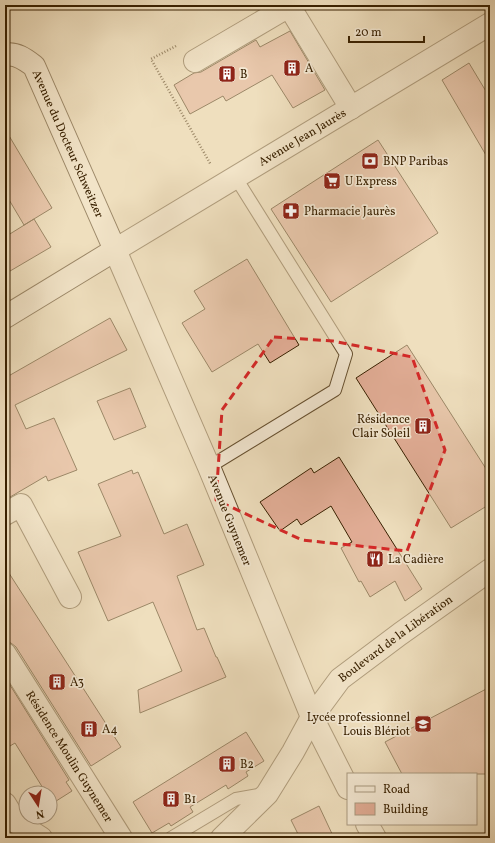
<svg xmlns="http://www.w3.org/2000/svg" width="495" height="843" viewBox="0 0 495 843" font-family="Vollkorn,serif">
  <rect width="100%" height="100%" fill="#efdfbe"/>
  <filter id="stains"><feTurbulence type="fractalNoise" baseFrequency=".005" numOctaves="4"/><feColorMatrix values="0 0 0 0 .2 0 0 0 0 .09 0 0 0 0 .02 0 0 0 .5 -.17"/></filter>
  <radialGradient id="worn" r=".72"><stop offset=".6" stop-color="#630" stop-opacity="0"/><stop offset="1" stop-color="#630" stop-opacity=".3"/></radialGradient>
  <path fill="#e3ae97" stroke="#382000" d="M290 31 325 90 293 108 272 75 226 101 223 96 190 114 174 85 194 73 201 72 256 40 260 47Z
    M469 63 490 98V162L442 80Z
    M5 129 52 208 24 225 5 193Z
    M378 140 438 233 331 302 271 209Z
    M34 219 51 247 5 274V237Z
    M247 259 299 345 270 363 258 344 212 372 182 323 205 309 194 291Z
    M110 318 127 350 15 405 26 429 54 418 77 470 48 481 46 476 5 500V378Z
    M407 345 490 475V504L451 528 356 378Z
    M130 388 146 427 114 440 97 401Z
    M339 457 422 589 405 601 395 581 370 597 361 581 359 582 341 548 352 542 331 506 301 525 297 519 280 531 260 502 311 468 314 473Z
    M132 470 133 474 138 472 164 534 187 524 204 565 177 576 197 630 204 628 216 657H217L226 677 140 713 138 690 182 671 153 602 108 621 78 552 121 536 98 484Z
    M5 567 121 747 91 766 16 647 11 643 5 642Z
    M5 677 69 780 66 782 72 791 53 803 50 799V793H46L15 743 5 749Z
    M490 687V774H402L385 742Z
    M246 732 264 761 246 772 248 776 228 789 226 785 190 807 193 812 171 826 169 823 152 833 133 802Z
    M319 806 334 838H300L291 820Z"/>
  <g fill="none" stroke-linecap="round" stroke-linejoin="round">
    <defs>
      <path id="service" d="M209 467 335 390 346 354 236 178
        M171 838 236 799 264 794"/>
      <g id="minor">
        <path d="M195 61 289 6 351 108"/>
        <path d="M5 514 21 505 70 597"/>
        <path id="s1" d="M5 654 121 838"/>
        <path id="s2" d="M348 788 312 717 209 467 115 250 490 24"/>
        <path d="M5 804 16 822 41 838"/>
        <path d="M367 824 375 838"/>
        <path id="s3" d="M222 838 267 794 293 752 312 717 340 679 400 634 490 570"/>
      </g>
      <g id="secondary">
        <path id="s4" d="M5 55C16 52 26 60 34 66L115 250 5 317"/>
      </g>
    </defs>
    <use href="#service" stroke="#665030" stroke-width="14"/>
    <use href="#minor" stroke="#665030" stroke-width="24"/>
    <use href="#secondary" stroke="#382000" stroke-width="24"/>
    <path stroke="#382000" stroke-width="2.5" stroke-dasharray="1 2" stroke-linecap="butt" d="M176 46 151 59 211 165"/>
    <use href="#service" stroke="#f5ead5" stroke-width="12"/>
    <use href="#minor" stroke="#f5ead5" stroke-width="22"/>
    <use href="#secondary" stroke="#f5ead5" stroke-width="22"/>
  </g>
  <path d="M0 0H495V843H0ZM274 337 333 341 412 357 445 450 407 551 302 540 216 500 222 410Z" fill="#efdfbe" fill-opacity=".55" fill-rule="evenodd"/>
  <path fill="none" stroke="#d62828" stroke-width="3" stroke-dasharray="8 5" stroke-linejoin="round" d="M274 337 333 341 412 357 445 450 407 551 302 540 216 500 222 410Z"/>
  <defs>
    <symbol id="building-square" viewBox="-11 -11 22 22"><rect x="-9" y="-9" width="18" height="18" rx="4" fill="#8f2418" stroke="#f5ead5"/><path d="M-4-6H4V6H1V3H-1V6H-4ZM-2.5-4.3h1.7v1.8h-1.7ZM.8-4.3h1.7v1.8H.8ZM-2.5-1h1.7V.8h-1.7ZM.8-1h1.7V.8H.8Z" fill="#fff"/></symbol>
    <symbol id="bank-square" viewBox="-11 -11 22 22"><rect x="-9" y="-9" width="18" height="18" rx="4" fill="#8f2418" stroke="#f5ead5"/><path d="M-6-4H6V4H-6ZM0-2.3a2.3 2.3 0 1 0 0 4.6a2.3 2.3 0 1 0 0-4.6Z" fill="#fff"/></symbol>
    <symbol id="supermarket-square" viewBox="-11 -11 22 22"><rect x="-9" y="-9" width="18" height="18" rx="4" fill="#8f2418" stroke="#f5ead5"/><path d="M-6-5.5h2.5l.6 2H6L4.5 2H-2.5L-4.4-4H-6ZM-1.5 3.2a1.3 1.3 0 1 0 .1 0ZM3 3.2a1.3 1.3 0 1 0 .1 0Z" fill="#fff"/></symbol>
    <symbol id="pharmacy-square" viewBox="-11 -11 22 22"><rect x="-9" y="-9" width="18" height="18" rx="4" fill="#8f2418" stroke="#f5ead5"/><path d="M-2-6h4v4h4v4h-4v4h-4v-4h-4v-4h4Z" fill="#fff"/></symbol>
    <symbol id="restaurant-square" viewBox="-11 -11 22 22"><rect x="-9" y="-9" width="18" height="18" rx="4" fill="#8f2418" stroke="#f5ead5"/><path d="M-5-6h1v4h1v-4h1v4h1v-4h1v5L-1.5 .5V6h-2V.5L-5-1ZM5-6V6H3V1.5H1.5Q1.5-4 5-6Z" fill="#fff"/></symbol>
    <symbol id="school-square" viewBox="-11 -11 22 22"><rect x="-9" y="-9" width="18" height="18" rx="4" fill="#8f2418" stroke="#f5ead5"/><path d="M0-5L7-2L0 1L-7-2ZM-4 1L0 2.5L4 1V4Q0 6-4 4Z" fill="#fff"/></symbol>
  </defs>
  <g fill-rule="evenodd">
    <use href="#building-square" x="282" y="58" width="20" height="20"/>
    <use href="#building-square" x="217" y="64" width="20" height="20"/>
    <use href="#bank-square" x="360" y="151" width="20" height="20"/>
    <use href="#supermarket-square" x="322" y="171" width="20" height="20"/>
    <use href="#pharmacy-square" x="281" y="201" width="20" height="20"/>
    <use href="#building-square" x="413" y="416" width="20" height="20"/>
    <use href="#restaurant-square" x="365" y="549" width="20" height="20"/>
    <use href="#building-square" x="47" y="672" width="20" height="20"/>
    <use href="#school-square" x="413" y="714" width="20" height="20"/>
    <use href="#building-square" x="79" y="719" width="20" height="20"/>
    <use href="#building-square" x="217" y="754" width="20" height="20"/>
    <use href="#building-square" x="161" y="789" width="20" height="20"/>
  </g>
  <g text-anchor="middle" stroke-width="3.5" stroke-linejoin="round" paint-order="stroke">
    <g font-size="12" fill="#382000" stroke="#f5ead5" text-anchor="start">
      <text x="305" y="72">A</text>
      <text x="240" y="78">B</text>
      <text x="383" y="165">BNP Paribas</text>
      <text x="345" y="185">U Express</text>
      <text x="304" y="215">Pharmacie Jaurès</text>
      <text x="410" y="423" text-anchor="end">Résidence<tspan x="410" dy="14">Clair Soleil</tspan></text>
      <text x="388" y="563">La Cadière</text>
      <text x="70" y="686">A3</text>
      <text x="410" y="721" text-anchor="end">Lycée professionnel<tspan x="410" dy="14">Louis Blériot</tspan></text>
      <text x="102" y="733">A4</text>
      <text x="240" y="768">B2</text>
      <text x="184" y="803">B1</text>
    </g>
    <g font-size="12" fill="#382000" stroke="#f5ead5">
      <text dy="4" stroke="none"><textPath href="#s2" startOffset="805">Avenue Jean Jaurès</textPath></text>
      <text dy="4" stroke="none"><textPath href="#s4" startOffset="117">Avenue du Docteur Schweitzer</textPath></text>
      <text transform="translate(230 520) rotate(68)" y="4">Avenue Guynemer</text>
      <text dy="4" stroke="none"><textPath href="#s3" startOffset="268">Boulevard de la Libération</textPath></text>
      <text dy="4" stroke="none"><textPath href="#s1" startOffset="121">Résidence Moulin Guynemer</textPath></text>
    </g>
  </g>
  <rect width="495" height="843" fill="none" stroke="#efdfbe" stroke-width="20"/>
  <rect x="6" y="6" width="483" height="831" fill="none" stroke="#382000" stroke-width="2"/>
  <rect x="10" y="10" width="475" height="823" fill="none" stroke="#382000"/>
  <rect x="347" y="773" width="130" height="52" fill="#f5ead5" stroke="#a99980"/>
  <rect x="355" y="786" width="20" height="6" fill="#f5ead5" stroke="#a99980"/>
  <text x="383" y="793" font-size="12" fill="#382000">Road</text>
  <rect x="355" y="803" width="20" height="12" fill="#e3ae97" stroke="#a99980"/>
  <text x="383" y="813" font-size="12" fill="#382000">Building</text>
  <g transform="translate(38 805) rotate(168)"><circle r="19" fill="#f5ead5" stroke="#a99980"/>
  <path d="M0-3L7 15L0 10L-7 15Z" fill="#8f2418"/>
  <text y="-6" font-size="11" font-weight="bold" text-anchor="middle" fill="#382000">N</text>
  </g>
  <path d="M349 36v6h75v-6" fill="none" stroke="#382000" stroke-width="2"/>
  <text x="355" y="36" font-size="12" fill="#382000" stroke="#f5ead5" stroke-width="3" paint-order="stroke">20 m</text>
  <rect width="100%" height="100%" filter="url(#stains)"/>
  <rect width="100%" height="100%" fill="url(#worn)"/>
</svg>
